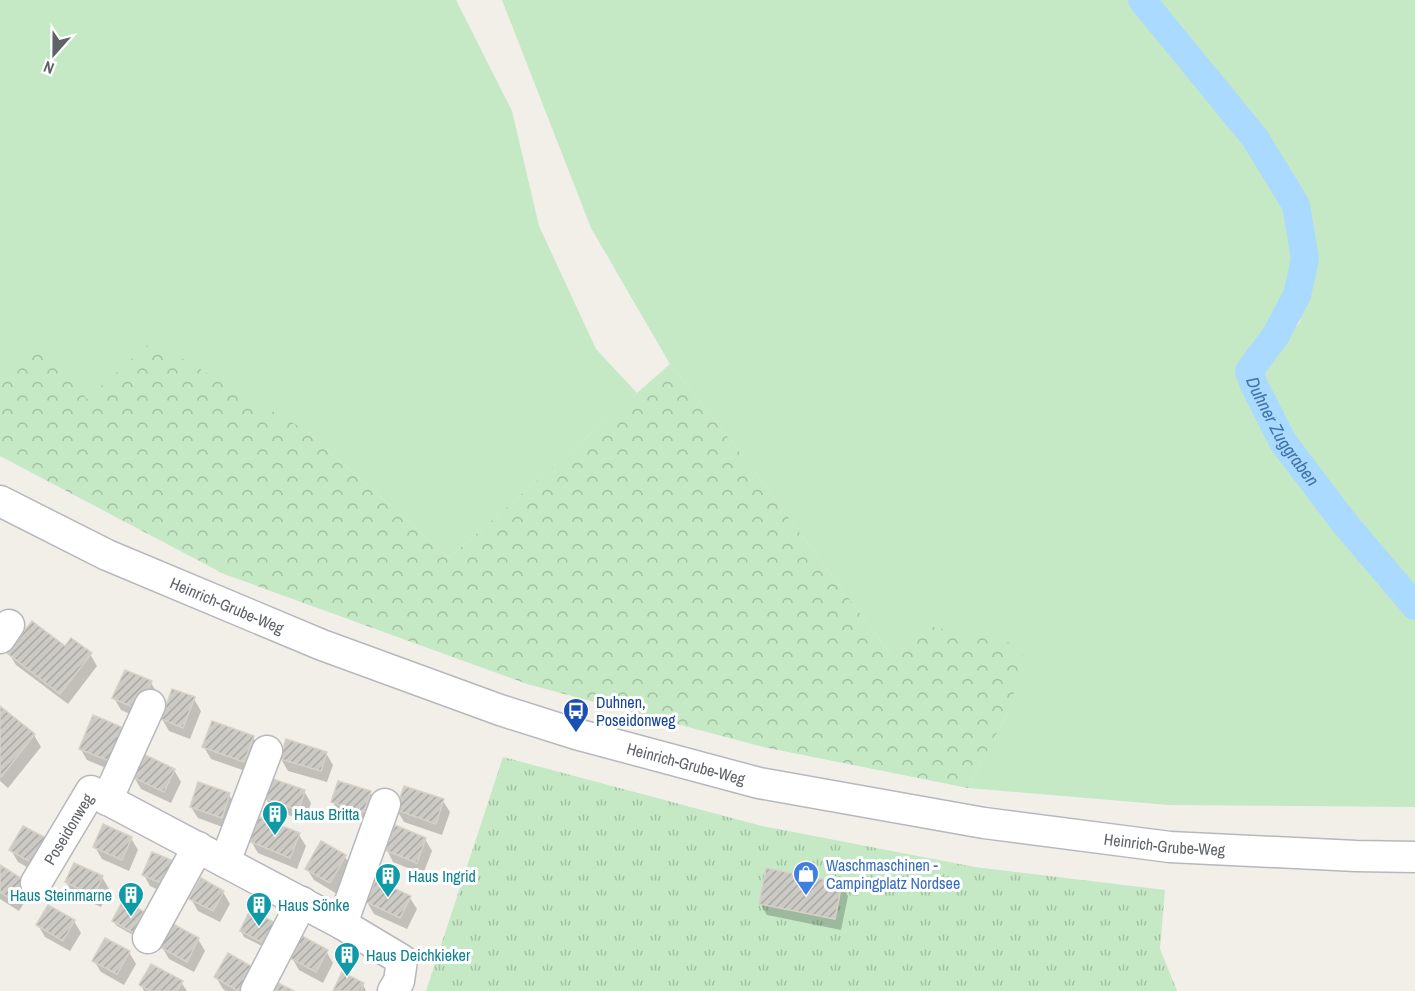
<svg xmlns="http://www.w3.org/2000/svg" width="1415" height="991" viewBox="0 0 1415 991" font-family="'Archivo Narrow',sans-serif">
  <defs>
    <pattern id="forest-crowns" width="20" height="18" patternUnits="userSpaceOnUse" patternTransform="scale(1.5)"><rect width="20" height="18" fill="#c5e8c5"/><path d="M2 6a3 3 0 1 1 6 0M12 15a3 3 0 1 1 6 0" fill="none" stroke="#a3c0a4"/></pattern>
    <pattern id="park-tufts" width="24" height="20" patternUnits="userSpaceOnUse" patternTransform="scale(1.5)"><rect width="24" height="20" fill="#c5e8c5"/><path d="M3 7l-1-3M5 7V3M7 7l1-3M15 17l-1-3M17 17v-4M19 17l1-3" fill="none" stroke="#a3c0a4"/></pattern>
    <pattern id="building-hatch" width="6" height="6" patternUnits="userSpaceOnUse" patternTransform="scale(1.5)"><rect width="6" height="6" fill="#cccac5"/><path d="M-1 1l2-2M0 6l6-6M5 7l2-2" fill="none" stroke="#a9a8a4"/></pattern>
  </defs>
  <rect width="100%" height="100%" fill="#f1efe8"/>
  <path fill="#c5e8c5" d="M0 0H456L512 111 539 226 596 349 637 393 449 558 305 430 87 399 40 347 0 385Z
    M502 0H1128L1163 37 1240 136 1283 203 1293 230 1295 274 1281 314 1257 346 1243 376 1279 444 1260 373 1300 322 1313 257 1297 185 1187 34 1154 0H1415V807L1169 805 968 788 1010 708 933 627 894 659 735 446 670 364 591 228Z"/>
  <path fill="url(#forest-crowns)" d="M152 341 305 430 449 558 670 364 735 446 894 659 933 627 1025 646 1010 708 968 788 763 747 527 684 224 574 0 456V385L40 346 87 399Z"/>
  <path fill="url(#park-tufts)" d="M503 757 762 826 975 867 1165 890 1160 949 1177 991H426Z"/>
  <path fill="#0003" d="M9 653 90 654 97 666 68 704 16 665Z
    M151 683 158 694 146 721 121 710 114 698Z
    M194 699 201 711 190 739 169 731 162 719Z
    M0 708 34 735 41 747 8 788 0 781Z
    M253 737 260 749 251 773 211 759 204 747Z
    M132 742 118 773 87 760 80 748Z
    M326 753 333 765 327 782 288 771 281 759Z
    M174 770 181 782 171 803 141 789 134 777Z
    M304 791 311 803 305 821 272 809 265 797Z
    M370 792 377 804 371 823 340 814 333 802Z
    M229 795 236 806 228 829 198 818 191 807Z
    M443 801 450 812 442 835 404 822 397 810Z
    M23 828 41 875 18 862 11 850Z
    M299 835 306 846 297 869 258 853 251 841Z
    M131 838 138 850 129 871 102 859 95 847Z
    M425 839 432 851 423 874 393 862 387 850Z
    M321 843 345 857 352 868 337 894 314 880 307 869Z
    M153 854 174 897 150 886 144 875Z
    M0 866 23 881 30 893 19 911 0 899Z
    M102 877 109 889 101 907 73 894 66 882Z
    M841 884 848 896 841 930 767 915 760 903Z
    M223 892 230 904 220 922 198 911 191 899Z
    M410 898 417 909 407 929 374 914 367 902Z
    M124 902 142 940 117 926 113 921Z
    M251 912 270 950 244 937 241 931Z
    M74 921 81 933 70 951 45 937 38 925Z
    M173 926 198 939 205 951 194 972 169 959 162 947Z
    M326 951 333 963 323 983 299 970 292 958Z
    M129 952 136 964 124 985 101 972 94 961Z
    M216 977 256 991H226L223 989Z
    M181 982 187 991H144L141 985Z
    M363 984 366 991H335Z"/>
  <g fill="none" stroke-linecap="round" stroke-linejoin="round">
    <path stroke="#aadaff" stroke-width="28" id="s1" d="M1142 0 1255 138 1296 205 1305 259 1297 295 1276 335 1249 371 1254 385 1283 442 1346 525 1415 606"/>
  </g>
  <path fill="url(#building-hatch)" stroke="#d6d1c6" stroke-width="1.5" d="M32 621 65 646 71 638 92 653 60 694 7 653Z
    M125 670 152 681 139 710 112 698Z
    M172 689 195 697 183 728 161 719Z
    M0 706 35 734 1 777 0 776Z
    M93 715 126 729 112 762 79 749Z
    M212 721 254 736 244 762 202 747Z
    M286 739 327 752 321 771 280 759Z
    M143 754 175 769 164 792 132 777Z
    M270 778 305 790 299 810 263 798Z
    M338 781 371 791 364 812 331 802Z
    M198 782 230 793 222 818 190 807Z
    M404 786 444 799 436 824 396 810Z
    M259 817 300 833 290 858 249 841Z
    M103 824 132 837 122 860 93 847Z
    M395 825 426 838 417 863 385 850Z
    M23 826 48 839 34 864 9 850Z
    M321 841 346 855 330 883 305 869Z
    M152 852 178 863 168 886 142 875Z
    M74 863 103 876 94 896 65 882Z
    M0 865 24 880 12 900 0 892Z
    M766 868 842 883 835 919 759 904Z
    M201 878 224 891 213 911 189 899Z
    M376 880 411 896 400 918 366 902Z
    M123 900 150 915 139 936 112 921Z
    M48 905 75 920 63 941 36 925Z
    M250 910 278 924 267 945 240 931Z
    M173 924 199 938 187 962 160 947Z
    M302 936 328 950 316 972 290 958Z
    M105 938 130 951 117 974 92 961Z
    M228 953 256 969 243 991H238L214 977Z
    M151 964 183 981 177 991H150L139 985Z
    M342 972 364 983 361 991H333Z
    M276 982 294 991H271Z"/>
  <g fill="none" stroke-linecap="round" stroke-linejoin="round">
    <defs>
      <g id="minor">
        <path id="s2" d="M0 501 107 555 322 645 500 710 576 734 759 783 984 823 1170 847 1356 856 1415 857"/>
        <path d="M0 638 9 625"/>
        <path d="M107 800 150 705"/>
        <path d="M225 862 267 751"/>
        <path id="s3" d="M36 883 91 791 342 924 402 960 399 981 393 991"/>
        <path d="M342 924 385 804"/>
        <path d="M148 938 198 847"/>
        <path d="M256 991 302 902"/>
      </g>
    </defs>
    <use href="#minor" stroke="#b5b8bc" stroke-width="33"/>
    <use href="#minor" stroke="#fff" stroke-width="30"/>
  </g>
  <defs>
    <symbol id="bus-pin" viewBox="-11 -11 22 30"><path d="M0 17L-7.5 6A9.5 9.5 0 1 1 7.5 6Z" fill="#1a4fb4" stroke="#fff"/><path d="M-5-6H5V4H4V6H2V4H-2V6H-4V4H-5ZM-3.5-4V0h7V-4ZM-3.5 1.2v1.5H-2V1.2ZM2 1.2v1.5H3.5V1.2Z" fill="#fff"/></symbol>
    <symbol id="building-pin" viewBox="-11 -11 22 30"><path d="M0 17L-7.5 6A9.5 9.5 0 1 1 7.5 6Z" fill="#0f9aa8" stroke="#fff"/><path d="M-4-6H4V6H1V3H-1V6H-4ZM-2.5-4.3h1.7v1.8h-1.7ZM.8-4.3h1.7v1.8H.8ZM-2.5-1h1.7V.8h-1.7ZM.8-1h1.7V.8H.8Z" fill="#fff"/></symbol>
    <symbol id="shop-pin" viewBox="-11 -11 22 30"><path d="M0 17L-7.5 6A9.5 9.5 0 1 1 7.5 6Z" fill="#3f7fe0" stroke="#fff"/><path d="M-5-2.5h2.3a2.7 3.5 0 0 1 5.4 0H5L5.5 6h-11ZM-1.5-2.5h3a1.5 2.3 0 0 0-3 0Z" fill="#fff"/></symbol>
  </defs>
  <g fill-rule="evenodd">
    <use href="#bus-pin" x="561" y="696" width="30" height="40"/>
    <use href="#building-pin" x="260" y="799" width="30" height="40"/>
    <use href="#shop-pin" x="791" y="859" width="30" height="40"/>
    <use href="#building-pin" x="373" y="861" width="30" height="40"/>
    <use href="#building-pin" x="116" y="880" width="30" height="40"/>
    <use href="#building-pin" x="244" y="890" width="30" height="40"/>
    <use href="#building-pin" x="332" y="940" width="30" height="40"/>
  </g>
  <g text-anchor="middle" stroke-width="6" stroke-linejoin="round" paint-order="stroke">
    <g font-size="16" fill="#5f6368" stroke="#fff">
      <text dy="6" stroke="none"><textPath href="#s2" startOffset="250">Heinrich-Grube-Weg</textPath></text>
      <text dy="6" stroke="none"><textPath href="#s2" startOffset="736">Heinrich-Grube-Weg</textPath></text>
      <text dy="6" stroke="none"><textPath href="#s3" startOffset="63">Poseidonweg</textPath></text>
      <text dy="6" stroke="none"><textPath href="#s2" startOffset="1222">Heinrich-Grube-Weg</textPath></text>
    </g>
    <g font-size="16" fill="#164399" stroke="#fff" text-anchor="start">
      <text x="596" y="708">Duhnen,<tspan x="596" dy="18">Poseidonweg</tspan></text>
    </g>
    <g font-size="16" fill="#0d838f" stroke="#fff" text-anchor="start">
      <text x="294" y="820">Haus Britta</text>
      <text x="408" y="882">Haus Ingrid</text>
      <text x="112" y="901" text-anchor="end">Haus Steinmarne</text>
      <text x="278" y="911">Haus Sönke</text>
      <text x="366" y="961">Haus Deichkieker</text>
    </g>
    <g font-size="16" fill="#366cbe" stroke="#fff" text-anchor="start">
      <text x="826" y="871">Waschmaschinen -<tspan x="826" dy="18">Campingplatz Nordsee</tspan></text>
    </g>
    <g font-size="18" font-style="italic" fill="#4174aa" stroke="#fff">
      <text dy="6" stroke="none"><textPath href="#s1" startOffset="508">Duhner Zuggraben</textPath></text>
    </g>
  </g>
  <g transform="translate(54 54) rotate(201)" stroke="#ffffff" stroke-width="4.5" paint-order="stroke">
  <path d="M0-4.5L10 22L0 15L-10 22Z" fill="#5f6368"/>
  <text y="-9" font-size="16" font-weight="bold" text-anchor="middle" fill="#5f6368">N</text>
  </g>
</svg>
